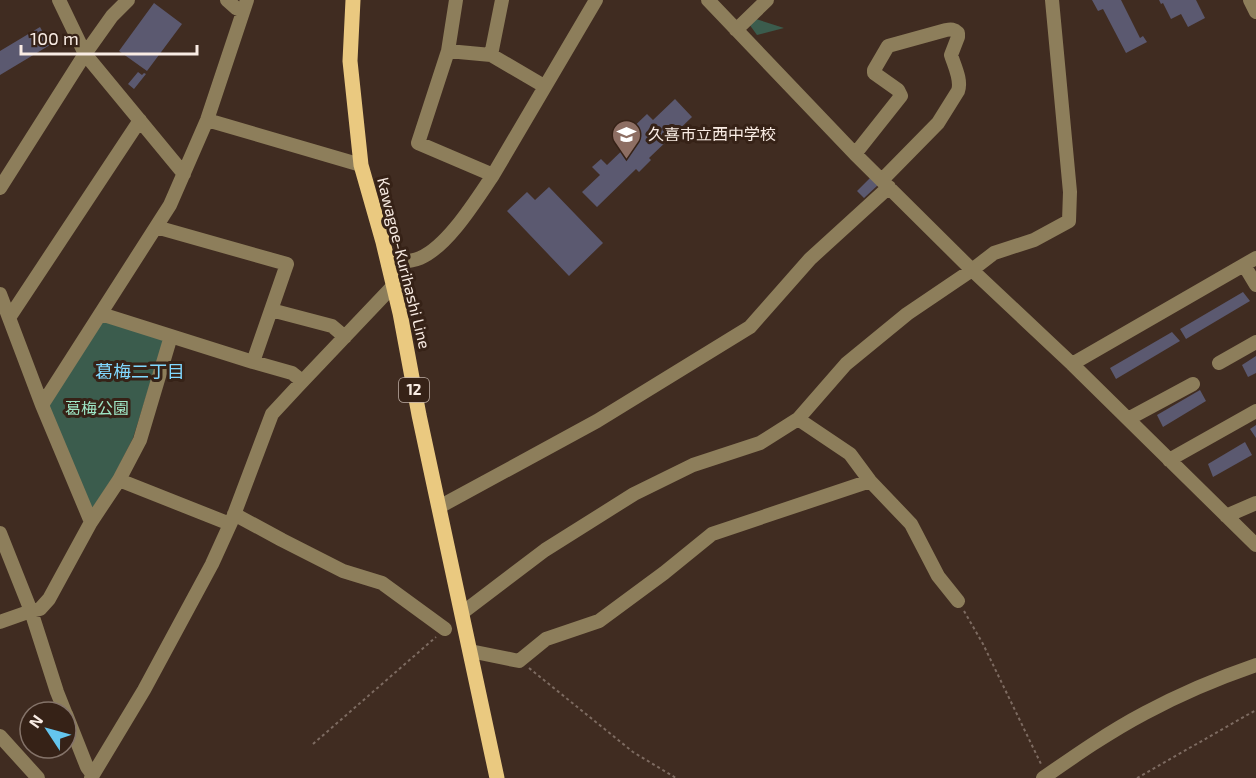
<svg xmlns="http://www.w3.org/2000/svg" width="1256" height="778" viewBox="0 0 1256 778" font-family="'Exo 2','Noto Sans JP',sans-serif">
  <rect width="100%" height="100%" fill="#402c21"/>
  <path fill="#3b5c4d" d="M756 19 784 28 757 35 749 24Z
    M103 319 164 340 133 438 114 476 91 510 47 405Z"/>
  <path fill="#5b5970" d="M1092 0H1121L1140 38 1143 36 1147 42 1126 53 1103 9 1098 11Z
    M1159 0H1196L1205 18 1188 27 1181 14 1171 19 1163 3 1161 4Z
    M154 3 182 24 147 71 119 51Z
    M40 27 50 45 0 75V51Z
    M138 72 142 75 144 73 146 74 134 89 128 84Z
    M675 99 692 117 649 158 651 160 639 172 636 169 597 207 582 192 600 175 592 167 601 159 607 165 632 141 625 135 647 114 653 120Z
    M871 177 878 185 864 198 857 191Z
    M549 187 603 243 569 276 507 211 527 192 535 200Z
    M1243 292 1250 301 1186 339 1180 329Z
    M1172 332 1180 341 1116 379 1110 368Z
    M1256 356V373L1248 377 1242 365Z
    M1200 390 1206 401 1163 427 1157 415Z
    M1256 425V438L1250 429Z
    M1245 442 1252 455 1213 477 1208 464Z"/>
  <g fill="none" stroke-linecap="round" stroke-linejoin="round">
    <path stroke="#7d6b61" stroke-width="2" stroke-dasharray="3 3" stroke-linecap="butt" d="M964 611 983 644 1041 764
      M529 668 633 752 676 778
      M313 744 436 637
      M1137 778 1256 710"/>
    <path stroke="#8d7e5b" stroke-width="14" d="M59 0 85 54 184 174
      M227 0 236 8 243 11
      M708 0 855 154 972 270 1072 364 1256 545
      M1250 0 1256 12
      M736 30 767 0
      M448 51 456 0
      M491 55 502 0
      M207 120 361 165
      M855 154 901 96 898 90 874 73V70L888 46 946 30C951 29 954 29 958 33V37L951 55C954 65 962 80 958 91L938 123 882 180
      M493 175 418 143 448 51 491 55 544 86
      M0 188 85 54 112 16 128 0
      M156 227 287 264 253 362
      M388 264C399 262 410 262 420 258 448 246 476 200 493 175L596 0
      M1244 265 1256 285
      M0 294 42 405 91 522
      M271 310 332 326 345 337
      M101 314 253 362 292 373 302 381
      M9 318 140 120
      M1219 363 1256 342
      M1072 364 1256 258
      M42 405 170 205 207 120 247 0
      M798 419 850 454 870 481 911 524 938 576 958 601
      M1128 419 1193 384
      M1169 460 1256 411
      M119 480 230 524
      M439 507 597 421 750 327 810 259 889 187
      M234 514 282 540 343 571 382 583 445 629
      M1226 516 1256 503
      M0 533 31 611 57 692 65 712
      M462 613 545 550 634 494 693 465 760 443 798 419 846 364 907 314 972 270 994 253 1034 240 1069 221 1070 192 1052 0
      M0 622 31 611 40 609 49 599 91 522 119 480 140 440 171 336
      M470 651 519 661 546 639 599 621 664 573 712 534 870 481
      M66 714 87 767 93 775
      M0 736 38 778
      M91 778 144 690 212 564 232 520 272 414 298 386 393 286
      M1043 778C1076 755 1109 732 1145 713 1180 694 1218 678 1256 665"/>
    <path stroke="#eac980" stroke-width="15" d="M353 0 350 61 361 165 383 242 400 313 419 415 497 778"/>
  </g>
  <defs>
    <symbol id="school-pin" viewBox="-11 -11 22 30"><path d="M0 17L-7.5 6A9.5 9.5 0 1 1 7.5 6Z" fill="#8d6e63" stroke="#362217"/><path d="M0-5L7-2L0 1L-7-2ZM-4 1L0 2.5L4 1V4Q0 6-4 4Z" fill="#fff"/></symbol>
  </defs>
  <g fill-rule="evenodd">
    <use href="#school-pin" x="610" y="118" width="33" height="45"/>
  </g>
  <g text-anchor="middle" stroke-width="6" stroke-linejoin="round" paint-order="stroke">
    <rect fill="#362217" stroke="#beafa6" stroke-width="1.5" x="399" y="378" width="30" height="24" rx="4.5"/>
    <g font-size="15" font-weight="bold" fill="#f9ece4">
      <text x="414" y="395">12</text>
    </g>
    <g font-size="16" fill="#f9ece4" stroke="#362217" text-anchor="start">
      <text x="648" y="140">久喜市立西中学校</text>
    </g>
    <g font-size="16" fill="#f9ece4" stroke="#362217">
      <text transform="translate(404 263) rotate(76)" y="6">Kawagoe-Kurihashi Line</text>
    </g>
    <g font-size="16" fill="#9fe8c7" stroke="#362217">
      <text x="97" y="414">葛梅公園</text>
    </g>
    <g font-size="18" fill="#81d8ff" stroke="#362217">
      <text x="140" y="378">葛梅二丁目</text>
    </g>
  </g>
  <g transform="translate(48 730) rotate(306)"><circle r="28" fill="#362217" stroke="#847369" stroke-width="1.5"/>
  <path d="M0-4.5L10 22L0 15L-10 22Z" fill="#64c5ee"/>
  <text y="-9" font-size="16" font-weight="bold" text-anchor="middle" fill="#f9ece4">N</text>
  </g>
  <path d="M21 45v9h176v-9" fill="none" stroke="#f9ece4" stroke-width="3"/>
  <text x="30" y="45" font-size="18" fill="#f9ece4" stroke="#362217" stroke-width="4.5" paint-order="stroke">100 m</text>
</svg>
